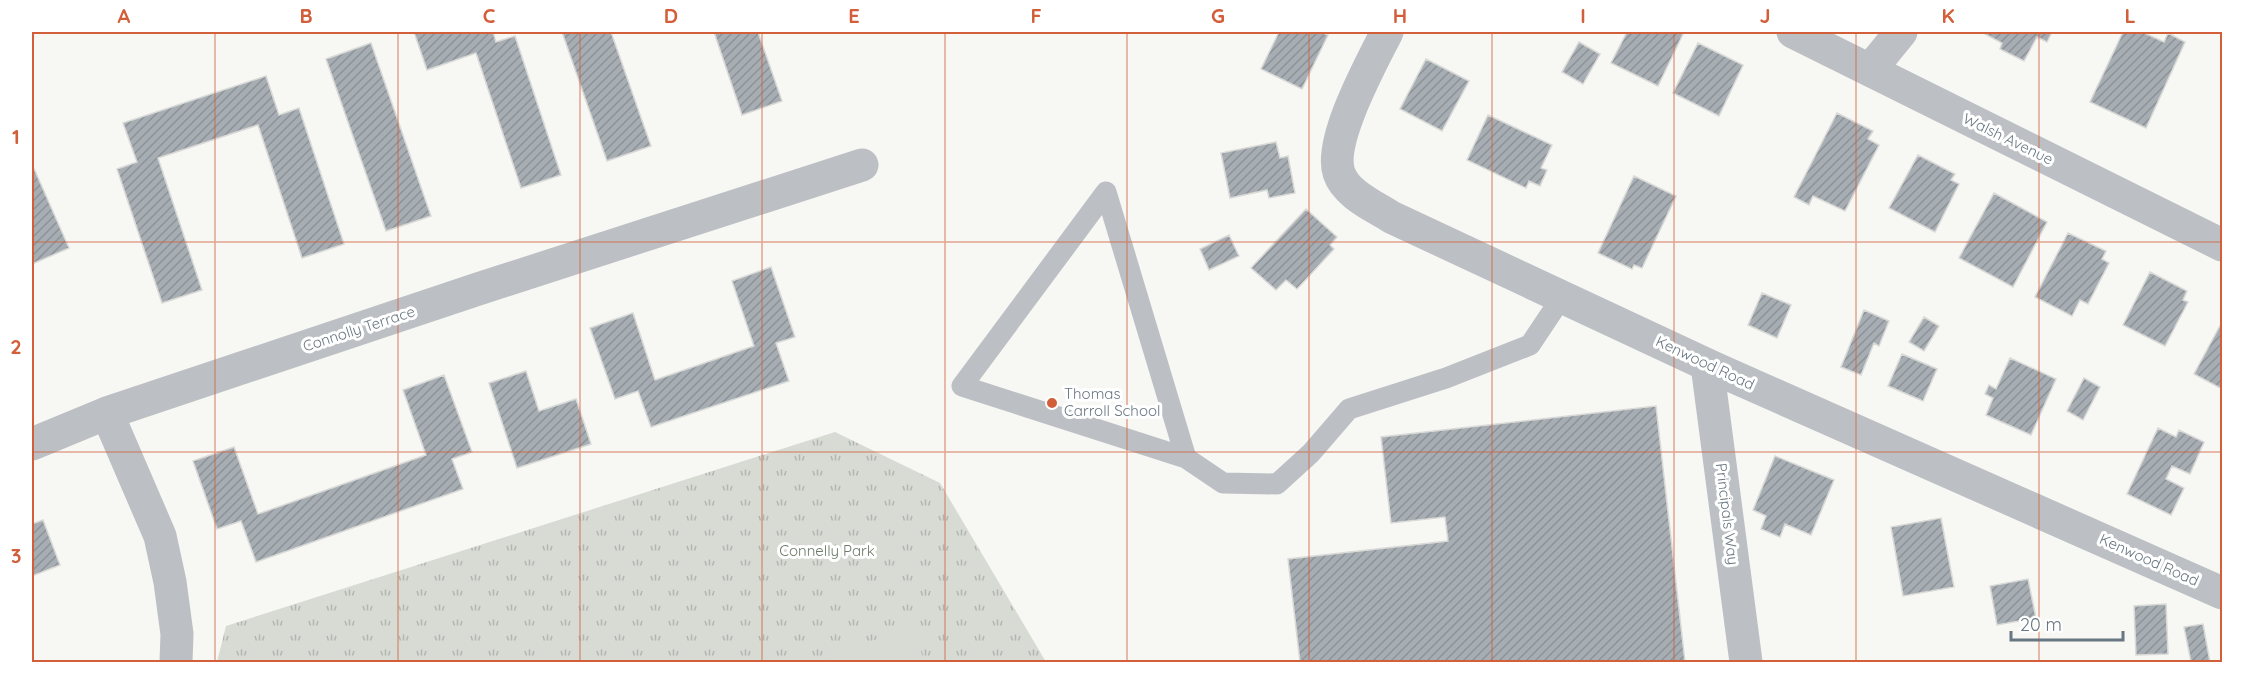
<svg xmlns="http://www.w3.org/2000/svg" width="2254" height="694" viewBox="0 0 2254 694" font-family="Quicksand,sans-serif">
  <defs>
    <pattern id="park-tufts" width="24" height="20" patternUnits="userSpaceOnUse" patternTransform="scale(1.5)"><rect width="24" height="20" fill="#d7dbd4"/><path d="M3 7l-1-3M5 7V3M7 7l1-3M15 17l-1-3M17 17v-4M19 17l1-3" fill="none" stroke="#b2b6b1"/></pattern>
    <pattern id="building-hatch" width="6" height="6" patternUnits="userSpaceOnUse" patternTransform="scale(1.5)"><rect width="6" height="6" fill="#a7aeb3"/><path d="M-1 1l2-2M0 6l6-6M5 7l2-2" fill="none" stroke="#8c9297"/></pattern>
  </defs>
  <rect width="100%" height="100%" fill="#f7f7f4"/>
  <path fill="url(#park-tufts)" d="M835 432 940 483 1046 662H217L226 626Z"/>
  <path fill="#d7dbd4" d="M911 626 925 662H818Z"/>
  <path fill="url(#building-hatch)" stroke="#d9d9d7" stroke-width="1.5" d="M414 32H493L496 42 515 36 561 175 521 188 476 53 427 70Z
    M562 32H611L651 146 607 161Z
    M714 32H758L782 101 742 115Z
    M1279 32H1320L1328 35 1302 89 1261 69Z
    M1627 32H1678L1683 34 1658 86 1611 63Z
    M1987 32H2052L2047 42 2037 37 2024 61 2000 49 2002 43 1985 34Z
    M2123 32H2142L2164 42 2168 33 2185 42 2146 128 2090 102Z
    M1579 42 1600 54 1583 84 1562 72Z
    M371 43 431 216 386 231 326 59Z
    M1698 43 1743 65 1719 116 1673 93Z
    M1426 59 1469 81 1442 131 1400 109Z
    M266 76 279 115 299 108 344 244 302 258 258 125 158 158 202 290 162 303 117 169 137 162 123 123Z
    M1837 113 1873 131 1868 139 1879 145 1845 211 1813 196 1809 205 1794 197Z
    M1488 115 1552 145 1541 168 1547 170 1540 186 1529 181 1526 188 1467 160Z
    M1276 142 1280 158 1288 156 1295 193 1269 198 1267 190 1230 198 1221 153Z
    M1918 155 1955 174 1951 180 1959 184 1935 232 1889 208Z
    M32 164 69 248 32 264Z
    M1634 176 1676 196 1642 268 1634 265 1632 269 1598 253Z
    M1994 193 2047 222 2013 287 1959 258Z
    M1306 209 1337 237 1330 245 1334 249 1297 289 1286 280 1276 290 1251 268Z
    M2068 233 2106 251 2102 259 2109 263 2088 304 2080 300 2072 316 2035 297Z
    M1229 235 1239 256 1209 270 1200 249Z
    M771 267 795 337 776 343 789 381 651 427 638 391 615 399 590 328 633 313 655 380 754 346 732 281Z
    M2150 272 2187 291 2183 300 2188 302 2165 346 2123 325Z
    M1762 293 1791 305 1777 338 1748 325Z
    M1864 310 1889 321 1879 346 1874 343 1861 375 1841 367Z
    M1924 317 1939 326 1924 351 1909 342Z
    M2222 322V389L2194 374Z
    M1902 354 1937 369 1923 401 1888 386Z
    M2010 358 2056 379 2031 435 1986 415 1993 398 1985 394 1989 385 1996 389Z
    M526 371 539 411 576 399 591 444 517 468 489 383Z
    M444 375 472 452 452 459 463 489 256 562 241 521 217 529 193 461 234 447 258 514 426 455 403 390Z
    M2084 378 2100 387 2083 420 2067 411Z
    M1656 406 1685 662H1300L1288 559 1448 541 1445 517 1391 523 1381 437Z
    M2158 428 2176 437 2179 430 2204 442 2190 474 2172 466 2166 479 2184 488 2171 515 2127 494Z
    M1775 456 1834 480 1811 535 1785 524 1780 537 1761 529 1766 516 1753 510Z
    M1941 518 1954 587 1903 596 1891 527Z
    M43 520 60 565 32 576V524Z
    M2028 579 2036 618 1997 625 1990 586Z
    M2166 604 2168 654 2136 655 2134 606Z
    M2203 624 2210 662H2191L2184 627Z"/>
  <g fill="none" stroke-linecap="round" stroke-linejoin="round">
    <path stroke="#bcc0c4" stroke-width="21" d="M1186 458 962 386 1106 192 1186 458 1223 483 1277 484 1311 453 1349 409 1446 378 1530 345 1562 297"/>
    <path stroke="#bcc0c4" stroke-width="33" d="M1387 32C1372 62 1328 141 1339 173 1346 194 1374 206 1391 217L1714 368 2222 593
      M1793 32 2222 245
      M1870 70 1901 32
      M1707 365 1746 662
      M32 444 107 413
      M176 662 177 634 170 582 160 536 107 413 478 289 862 165"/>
  </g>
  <path fill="none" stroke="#d25f3a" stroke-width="1.5" stroke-opacity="0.55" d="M215 32V662M398 32V662M580 32V662M762 32V662M945 32V662M1127 32V662M1309 32V662M1492 32V662M1674 32V662M1856 32V662M2039 32V662M32 242H2222M32 452H2222"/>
  <circle fill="#d25f3a" stroke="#fff" stroke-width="2" cx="1052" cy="403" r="6"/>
  <g text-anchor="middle" stroke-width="6" stroke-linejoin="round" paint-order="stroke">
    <g font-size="15" fill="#697782" stroke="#fff">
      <text transform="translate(2008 139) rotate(26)" y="5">Walsh Avenue</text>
      <text transform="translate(359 329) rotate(-18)" y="5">Connolly Terrace</text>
      <text transform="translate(1705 363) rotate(25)" y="5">Kenwood Road</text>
      <text transform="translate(1727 514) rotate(83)" y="5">Principals Way</text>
      <text transform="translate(2149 560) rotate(24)" y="5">Kenwood Road</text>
    </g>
    <g font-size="15" fill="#697782" stroke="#fff" text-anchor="start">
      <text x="1064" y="399">Thomas<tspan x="1064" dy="17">Carroll School</tspan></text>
    </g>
    <g font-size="15" fill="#6b7a67" stroke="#fff">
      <text x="827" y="556">Connelly Park</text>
    </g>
  </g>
  <rect width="2254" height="694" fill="none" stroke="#ffffff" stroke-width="66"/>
  <path d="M2011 631v9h112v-9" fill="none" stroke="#697782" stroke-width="3"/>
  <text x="2020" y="631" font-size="18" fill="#697782" stroke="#ffffff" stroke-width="4.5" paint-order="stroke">20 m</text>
  <rect x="33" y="33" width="2188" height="628" fill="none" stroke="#d25f3a" stroke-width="2"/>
  <g font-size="20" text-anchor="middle" font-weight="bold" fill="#d25f3a">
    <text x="124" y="23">A</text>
    <text x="306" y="23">B</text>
    <text x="489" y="23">C</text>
    <text x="671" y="23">D</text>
    <text x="854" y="23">E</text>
    <text x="1036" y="23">F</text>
    <text x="1218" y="23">G</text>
    <text x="1400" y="23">H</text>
    <text x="1583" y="23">I</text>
    <text x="1765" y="23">J</text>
    <text x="1948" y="23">K</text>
    <text x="2130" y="23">L</text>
    <text x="16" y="144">1</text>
    <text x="16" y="354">2</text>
    <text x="16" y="563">3</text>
  </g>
</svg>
